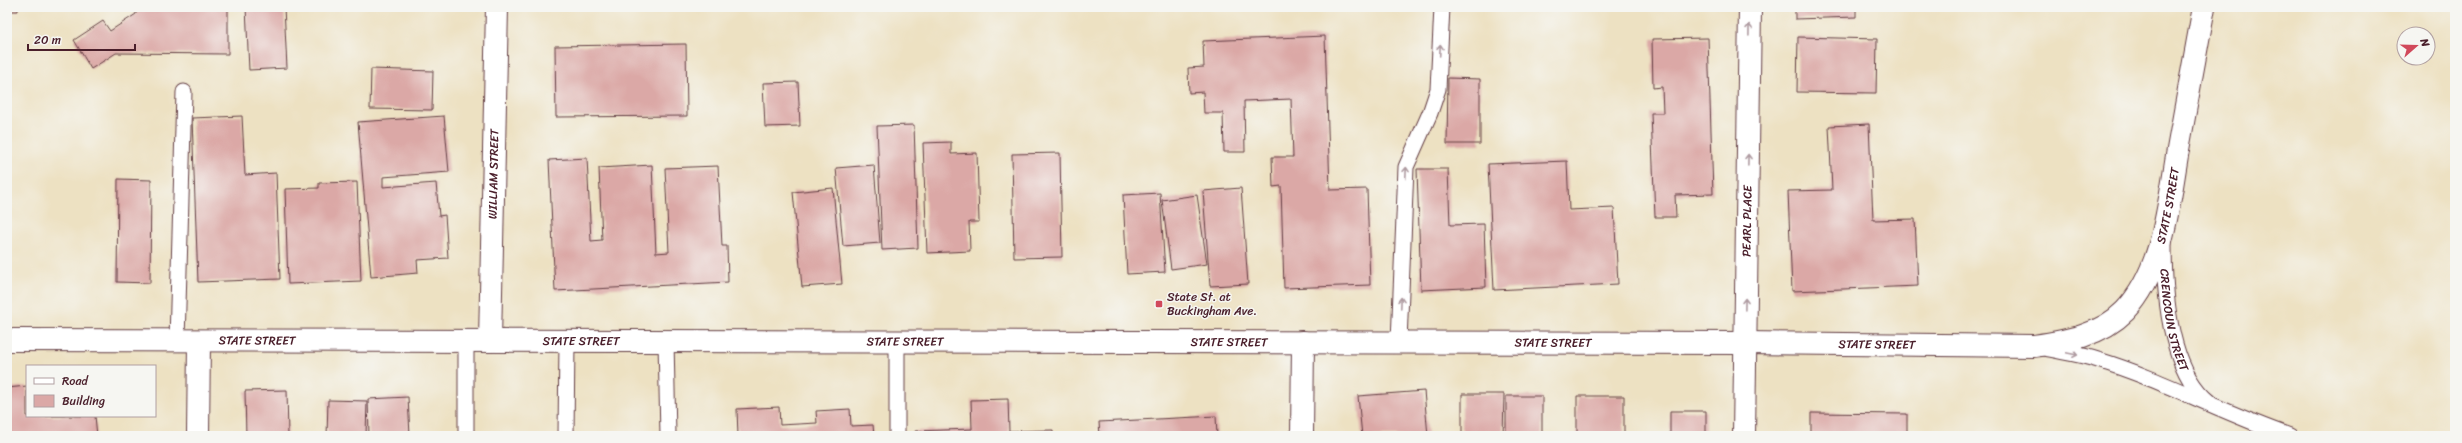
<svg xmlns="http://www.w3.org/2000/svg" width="2462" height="443" viewBox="0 0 2462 443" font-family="Sriracha,sans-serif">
  <rect width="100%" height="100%" fill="#f6f6f2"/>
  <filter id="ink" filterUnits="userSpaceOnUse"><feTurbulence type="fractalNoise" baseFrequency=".025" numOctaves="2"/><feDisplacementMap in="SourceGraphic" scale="8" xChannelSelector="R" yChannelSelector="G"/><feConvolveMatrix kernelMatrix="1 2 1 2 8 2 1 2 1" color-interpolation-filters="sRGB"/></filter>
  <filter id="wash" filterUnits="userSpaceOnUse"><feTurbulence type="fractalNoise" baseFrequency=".012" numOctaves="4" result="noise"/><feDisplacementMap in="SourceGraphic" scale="16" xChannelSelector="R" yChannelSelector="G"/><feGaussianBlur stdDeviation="0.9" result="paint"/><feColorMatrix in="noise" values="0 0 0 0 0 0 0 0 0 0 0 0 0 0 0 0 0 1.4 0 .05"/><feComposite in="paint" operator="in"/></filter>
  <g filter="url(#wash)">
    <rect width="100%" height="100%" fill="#ede1c2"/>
    <g id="blocks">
      <path fill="#dba8a6" d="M7 7H18V11H7Z
        M136 7H228V54L116 53 91 69 74 40 103 21 110 31 136 14Z
        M246 7H284L287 68 249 70Z
        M1795 7H1856V17L1795 19Z
        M1325 36 1330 190 1367 189 1370 285 1284 288 1281 186 1273 187 1272 157H1293L1291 99 1244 101 1245 152H1224L1223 113H1204L1203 92 1189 93 1188 68 1204 67 1203 41Z
        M1798 37 1877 39 1876 93 1797 92Z
        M1708 38 1713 194 1675 195 1676 217H1655L1651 113H1663L1662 87 1653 88 1652 39Z
        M686 44 687 116 556 117 555 46Z
        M371 69 433 71 432 110 370 109Z
        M1448 78 1480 79V144H1447Z
        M798 82 800 126 765 127 763 83Z
        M242 116 245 175 276 173 280 279 198 282 192 118Z
        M444 116 449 172 383 177V187L436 183 439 216 445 215 448 258 417 260 418 273 371 277 358 122Z
        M1869 124 1873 220 1915 219 1918 286 1792 291 1788 191 1832 190 1829 126Z
        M914 125 918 248 882 250 877 126Z
        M951 142V154L977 153 979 222H969L970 251 927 253 923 143Z
        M1060 153 1062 257 1014 258 1012 154Z
        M587 158 591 241 602 240 599 168 652 165 656 253 669 252 665 168 718 166 722 246H727L728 282 555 291 549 160Z
        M1567 161 1569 210 1614 208 1618 284 1494 290 1488 164Z
        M874 165 880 243 843 246 836 168Z
        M1417 169H1448L1450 225 1484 224 1486 287 1421 290Z
        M118 179 151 180 150 283 117 282Z
        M357 182 361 281 288 284 285 189 319 188V183Z
        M833 188 842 284 802 287 793 192Z
        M1241 188 1248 284 1210 286 1203 191Z
        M1160 193 1165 272 1127 274 1123 195Z
        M1197 195 1207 264 1171 269 1162 200Z
        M27 386V416H95L97 436H7V388Z
        M287 390 288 436H246L245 391Z
        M1424 391 1428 436H1362L1358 396Z
        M1462 394H1504L1503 436H1462Z
        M1506 396H1542V436H1506Z
        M1577 396H1624V436H1577Z
        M408 397 410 436H369L368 399Z
        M1008 399 1009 431 1053 430V436H915V431L972 429 971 400Z
        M328 400 367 401 366 436H327Z
        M779 407 780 425 817 423 816 411 850 409 851 426 873 425 874 436H738L737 409Z
        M1670 411H1706V436H1670Z
        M1811 413 1907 414V436H1811Z
        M1216 416 1217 436H1100L1099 422Z"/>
    </g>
  </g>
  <g filter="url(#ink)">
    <use href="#blocks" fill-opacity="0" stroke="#623c42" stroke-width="1"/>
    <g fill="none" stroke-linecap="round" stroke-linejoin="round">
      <defs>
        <g id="lane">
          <path id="s1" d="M2164 243C2164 291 2169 370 2209 402"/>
          <path d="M177 341 184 92"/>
          <path d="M466 341V436"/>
          <path d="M666 341 668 436"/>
          <path d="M1399 342 1406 167 1430 113 1438 89 1442 7"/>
          <path d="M2044 348C2062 352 2081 354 2098 360 2164 380 2225 414 2290 436"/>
          <path d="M566 436 567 341"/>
          <path d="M897 436V342"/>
        </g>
        <g id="street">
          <path id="s2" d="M490 341 497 7"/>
          <path d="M198 436 199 341"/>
          <path d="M1302 436 1303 342"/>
          <path id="s3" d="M1744 436 1750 7"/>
        </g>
        <g id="secondary">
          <path id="s4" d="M7 340 1745 343 2034 346C2067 341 2100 336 2125 311 2165 269 2169 198 2179 144 2187 98 2196 53 2204 7"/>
        </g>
      </defs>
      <use href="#lane" stroke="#623c42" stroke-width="17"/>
      <use href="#street" stroke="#623c42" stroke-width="24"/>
      <use href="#secondary" stroke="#623c42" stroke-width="24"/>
      <use href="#lane" stroke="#fff" stroke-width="15"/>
      <use href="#street" stroke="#fff" stroke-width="22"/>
      <use href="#secondary" stroke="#fff" stroke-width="22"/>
    </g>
    <defs><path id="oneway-shaft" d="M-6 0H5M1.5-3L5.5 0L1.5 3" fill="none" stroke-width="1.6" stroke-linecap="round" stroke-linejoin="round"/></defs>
    <g stroke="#ae9aa0">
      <use href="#oneway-shaft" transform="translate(1749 30) rotate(-89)"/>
      <use href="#oneway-shaft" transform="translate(1440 50) rotate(-87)"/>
      <use href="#oneway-shaft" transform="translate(1748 160) rotate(-89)"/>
      <use href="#oneway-shaft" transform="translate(1406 173) rotate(-87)"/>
      <use href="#oneway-shaft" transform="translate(1401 303) rotate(-88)"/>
      <use href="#oneway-shaft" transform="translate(1745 304) rotate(-89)"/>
      <use href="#oneway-shaft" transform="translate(2072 354) rotate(12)"/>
    </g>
  </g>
  <rect fill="#d1495b" stroke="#f6f6f2" stroke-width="1.5" x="1155" y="300" width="8" height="8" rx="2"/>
  <g text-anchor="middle" stroke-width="3" stroke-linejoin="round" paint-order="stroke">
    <g font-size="12" fill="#4a1f2b" stroke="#f6f6f2">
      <text dy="4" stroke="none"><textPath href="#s2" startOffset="167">WILLIAM STREET</textPath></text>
      <text dy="4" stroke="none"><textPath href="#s4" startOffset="2242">STATE STREET</textPath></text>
      <text dy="4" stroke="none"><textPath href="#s3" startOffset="215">PEARL PLACE</textPath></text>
      <text dy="4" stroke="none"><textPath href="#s1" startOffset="78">CRENCOUN STREET</textPath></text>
      <text dy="4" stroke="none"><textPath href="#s4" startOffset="250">STATE STREET</textPath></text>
      <text dy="4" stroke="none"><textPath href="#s4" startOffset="574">STATE STREET</textPath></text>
      <text dy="4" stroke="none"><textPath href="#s4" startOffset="898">STATE STREET</textPath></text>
      <text dy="4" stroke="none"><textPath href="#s4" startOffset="1222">STATE STREET</textPath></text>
      <text dy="4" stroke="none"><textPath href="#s4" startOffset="1546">STATE STREET</textPath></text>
      <text dy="4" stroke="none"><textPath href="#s4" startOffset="1870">STATE STREET</textPath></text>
    </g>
    <g font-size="12" fill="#4a1f2b" stroke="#f6f6f2" text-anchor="start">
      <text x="1167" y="301">State St. at<tspan x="1167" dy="14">Buckingham Ave.</tspan></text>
    </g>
  </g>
  <rect width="2462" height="443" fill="none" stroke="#f6f6f2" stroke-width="24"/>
  <rect x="26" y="365" width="130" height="52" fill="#f6f6f2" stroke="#b1a0a2"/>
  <rect x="34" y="378" width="20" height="6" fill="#ffffff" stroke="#b1a0a2"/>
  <text x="62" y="385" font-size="12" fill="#4a1f2b">Road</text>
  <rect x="34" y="395" width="20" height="12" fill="#dba8a6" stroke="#b1a0a2"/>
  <text x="62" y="405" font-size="12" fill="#4a1f2b">Building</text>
  <g transform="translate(2416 46) rotate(70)"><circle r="19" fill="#f6f6f2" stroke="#b1a0a2"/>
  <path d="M0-3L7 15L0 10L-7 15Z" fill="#d1495b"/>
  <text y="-6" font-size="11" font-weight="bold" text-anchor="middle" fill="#4a1f2b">N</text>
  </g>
  <path d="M28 44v6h107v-6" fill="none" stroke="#4a1f2b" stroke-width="2"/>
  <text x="34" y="44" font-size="12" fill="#4a1f2b" stroke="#f6f6f2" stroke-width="3" paint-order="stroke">20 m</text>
</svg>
